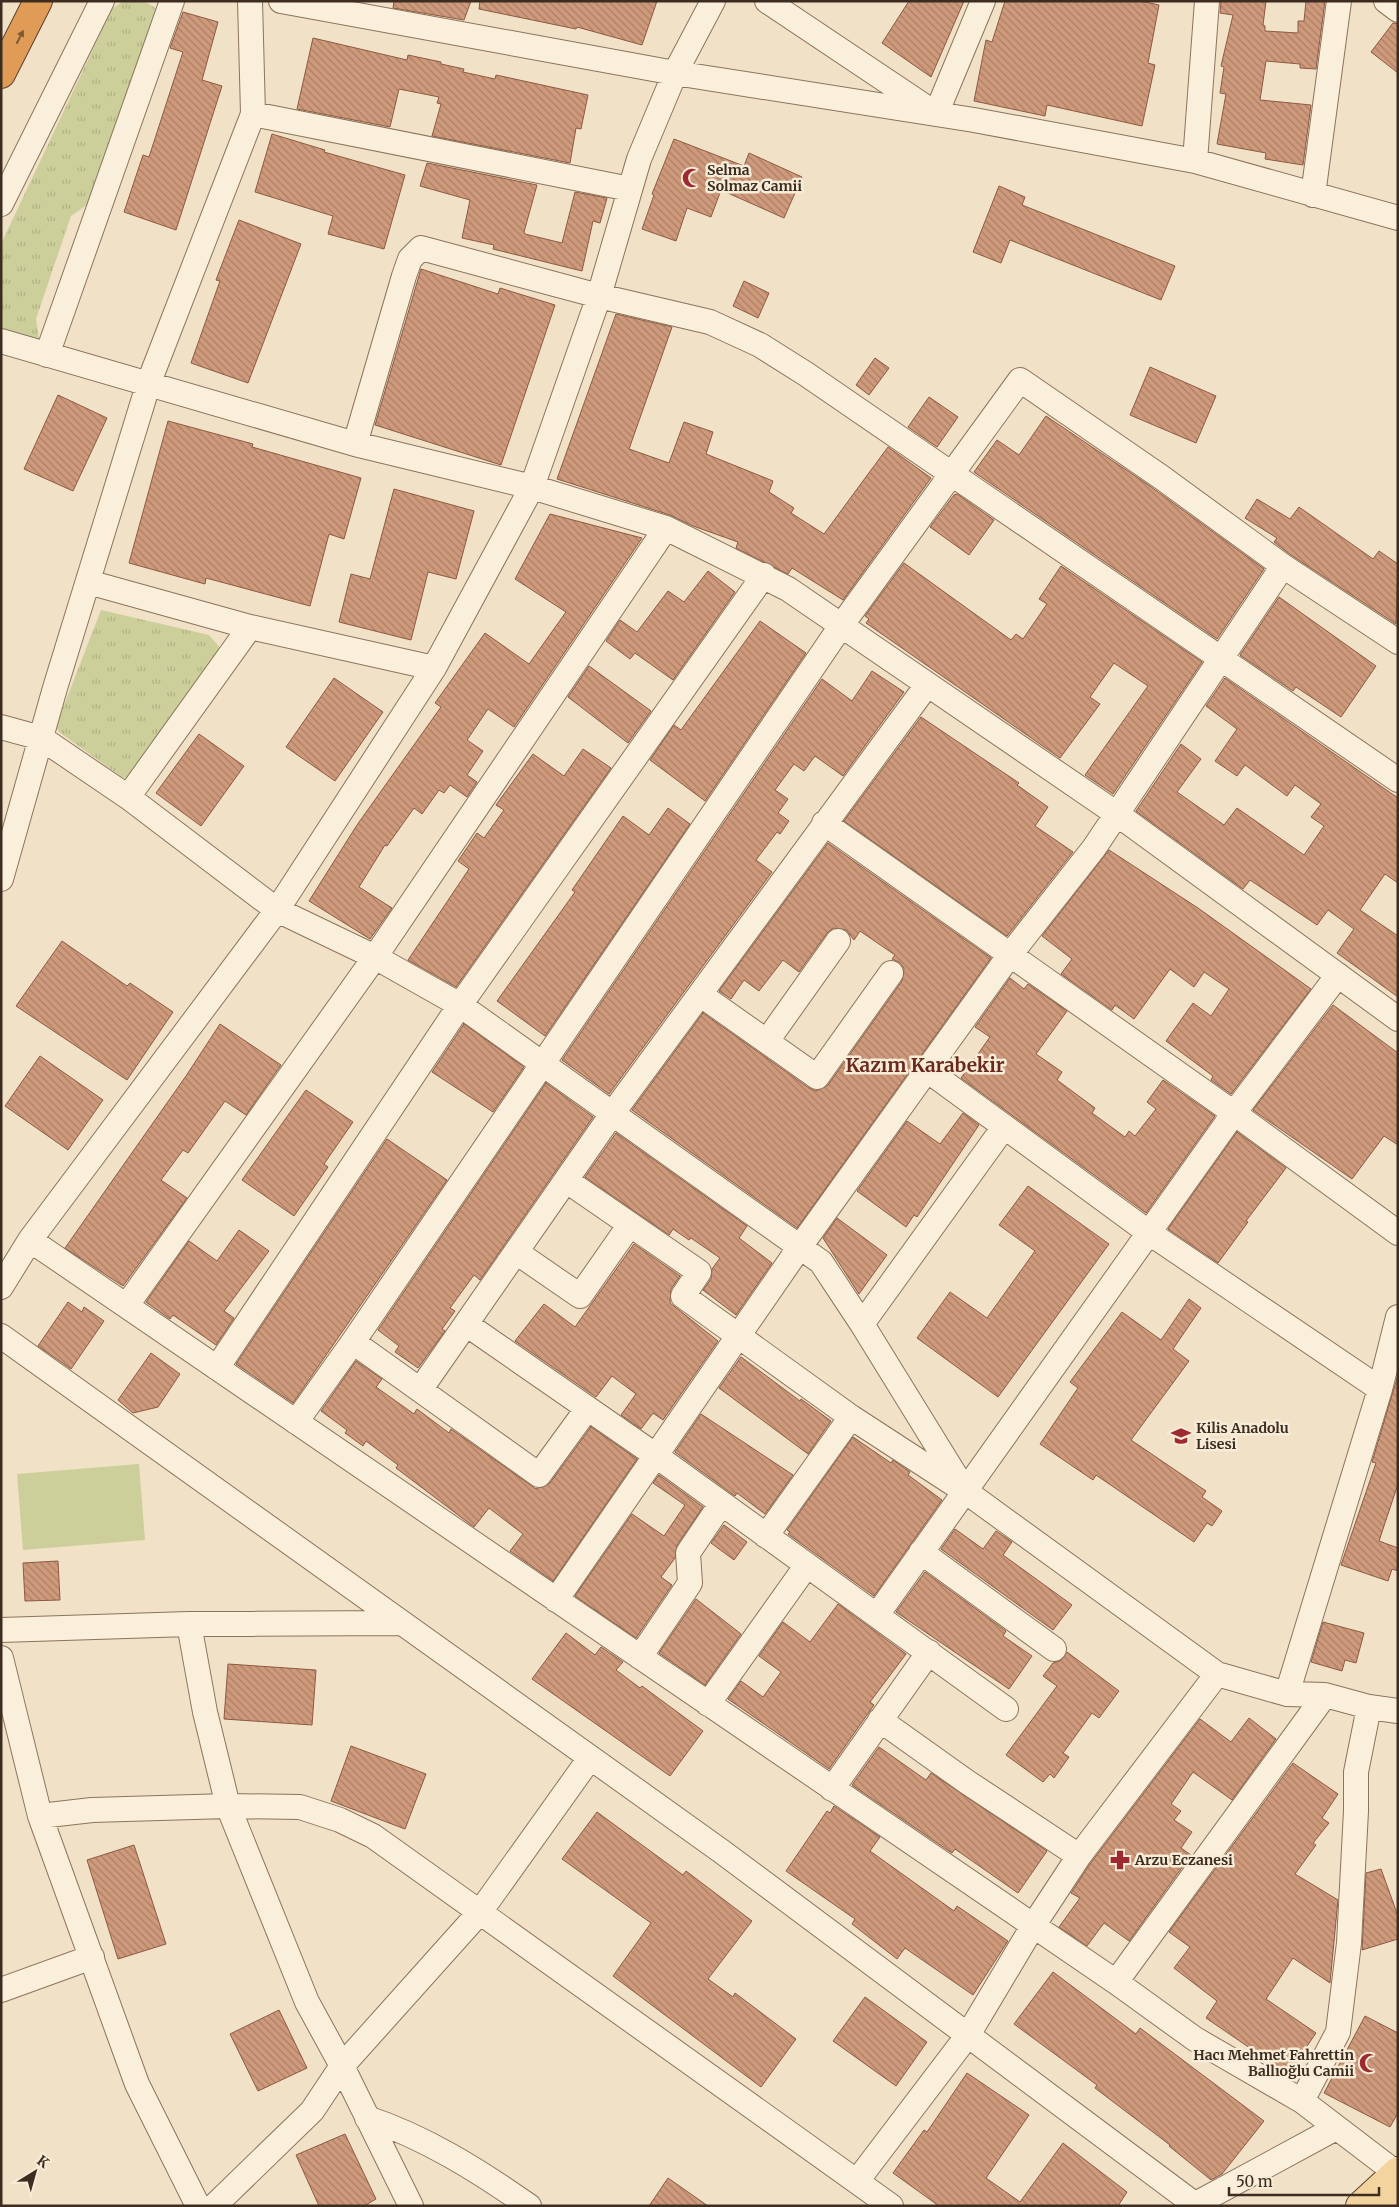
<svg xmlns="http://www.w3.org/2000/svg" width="1399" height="2207" viewBox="0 0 1399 2207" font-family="Merriweather,serif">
  <defs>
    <pattern id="park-tufts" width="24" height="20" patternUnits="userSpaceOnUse" patternTransform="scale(1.25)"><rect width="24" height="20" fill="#cccf9a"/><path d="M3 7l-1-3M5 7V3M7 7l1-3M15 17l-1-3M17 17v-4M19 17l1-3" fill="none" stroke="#b0b284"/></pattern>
    <pattern id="building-back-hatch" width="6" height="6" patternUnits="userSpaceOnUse" patternTransform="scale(1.25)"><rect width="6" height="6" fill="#cf9a7c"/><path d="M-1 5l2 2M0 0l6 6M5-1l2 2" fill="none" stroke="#a97e65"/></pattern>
  </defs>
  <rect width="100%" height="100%" fill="#f0e1c7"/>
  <path fill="url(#park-tufts)" d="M123 1H144L157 9 91 202 71 216 36 319 39 339 1 330V244L112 9Z
    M101 610 209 635 221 649 128 778 122 777 59 732 56 726Z"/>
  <path fill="#cccf9a" d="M139 1464 145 1540 23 1550 17 1474Z"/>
  <path fill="url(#building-back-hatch)" stroke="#8d5a41" d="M394 1H471L464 20 393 8Z
    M480 1H657L642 45 577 27 576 29 479 9Z
    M909 1H964L931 77 882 43Z
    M1005 1H1141L1159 5 1148 63 1155 65 1142 126 1047 105 1045 116 974 101 986 40 992 42Z
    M1221 1H1266L1263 25 1265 26V31L1298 33V21H1304L1306 1H1325L1316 69 1300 68V64L1266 61 1260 100 1311 105 1303 165 1265 159 1266 153 1217 144 1226 94 1220 93 1224 67 1221 66 1233 15 1220 13Z
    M183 12 218 22 202 80 222 86 176 230 124 212 143 155 149 157 183 52 170 48Z
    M1393 23 1398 24V73L1371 52Z
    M313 38 407 60 408 55 441 62V64L464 69 463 72 495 79 496 75 588 95 581 129 576 128 570 163 432 136 441 104 437 103 439 97 399 89 390 127 297 109Z
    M272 134 325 150 324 152 405 175 384 249 328 234 333 216 255 192Z
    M674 139 744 166 749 153 802 177 784 218 721 190 711 217 687 208 676 241 642 229 654 195 652 194Z
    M427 163 537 185 524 232 525 234 562 243 575 192 607 198 600 223 593 221 582 271 493 249 494 245 462 238 470 200 420 186Z
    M999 186 1025 197 1022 205 1175 266 1161 300 1010 240 1001 263 973 252Z
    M239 220 301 244 248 383 191 363 220 281 216 280Z
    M421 269 498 294 500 288 555 305 501 465 375 425Z
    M744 281 769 293 758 318 733 306Z
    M616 314 672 327 629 449 669 463 684 422 713 432 706 454 773 481 769 492 794 508 791 513 824 534 888 447 931 478 843 600 792 568 788 574 736 548 738 542 693 526 670 515 557 479Z
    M875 358 889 368 869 395 856 385Z
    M1150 367 1216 396 1196 443 1130 415Z
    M58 395 107 418 73 491 24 469Z
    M929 397 958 417 937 447 908 427Z
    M1046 416 1147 484 1264 569 1217 639 974 472 997 440 1019 455Z
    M168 421 253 444 252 447 361 478 344 539 329 534 310 606 206 578 205 584 129 563Z
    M394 489 474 511 456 579 428 572 411 640 339 622 351 574 370 579Z
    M957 494 994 520 969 555 930 527 954 495Z
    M1257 499 1290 519 1299 507 1373 559 1379 551 1398 564 1396 624 1291 555 1274 542 1277 538 1245 518Z
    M550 514 642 538 514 727 488 709 467 740 483 751 467 775 477 782 467 797 450 785 444 793 439 790 422 814 414 808 387 846 385 845 359 887 392 908 370 939 309 901 357 825 441 707 435 703 485 633 529 664 566 612 515 579Z
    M904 563 1011 640 1016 634 1023 639 1047 604 1039 599 1061 566 1202 662 1113 794 1085 775 1148 686 1114 663 1090 697 1100 704 1060 758 866 623 869 619 865 616Z
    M708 571 735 592 673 680 635 653 630 659 606 641 620 620 637 632 668 591 684 602Z
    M1279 597 1376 666 1341 717 1296 687 1293 691 1240 655Z
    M760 621 806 653 705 801 650 760 674 725 681 730Z
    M589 666 651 711 628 743 568 697Z
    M872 671 904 692 843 776 815 756 804 771 794 764 775 790 788 799 778 813 789 821 780 834 777 832 756 860 772 872 609 1094 562 1060 822 679 852 701Z
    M334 678 383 712 335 781 286 747Z
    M1225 678 1398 798V883L1385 874 1360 910 1398 936V997L1337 953 1354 929 1328 910 1317 925 1250 880 1243 889 1136 811 1181 744 1201 759 1177 792 1224 825 1237 808 1304 855 1324 826 1311 817 1321 804 1295 785 1287 796 1245 765 1237 776 1215 761 1237 729 1206 706Z
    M921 717 1019 783 1017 785 1048 807 1035 826 1073 852 1007 936 844 821Z
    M199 734 244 766 201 826 156 793Z
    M583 749 611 768 456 987 408 960 469 869 458 861 477 833 484 838 504 810 496 805 533 754 564 776Z
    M668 808 690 824 545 1036 497 1001 575 892 572 890 623 816 649 835Z
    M828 843 991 958 797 1228 632 1110 703 1013 809 1088 816 1091 828 1085 902 981 904 968 899 962 892 959 895 955 860 931 854 940 846 930 833 928 827 933 799 972 783 960 759 991 744 980 731 999 719 991Z
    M1109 850 1198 908 1311 989 1231 1094 1211 1080 1213 1076 1166 1041 1193 1003 1211 1016 1229 989 1204 972 1194 987 1170 969 1134 1019 1115 1005 1112 1010 1061 974 1072 959 1042 936Z
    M62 941 127 986 130 983 173 1012 127 1080 16 1006Z
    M1010 978 1024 989 1028 984 1067 1011 1036 1054 1062 1072 1057 1080 1095 1108 1092 1113 1125 1137 1129 1131 1135 1136 1156 1109 1147 1102 1163 1080 1215 1116 1146 1213 961 1078 990 1037 975 1027Z
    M1333 1005 1398 1053V1145L1384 1136 1352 1179 1253 1110Z
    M220 1024 281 1065 246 1115 225 1101 188 1153 183 1150 161 1180 187 1198 123 1286 65 1248 186 1076Z
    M464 1024 524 1067 493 1112 432 1072Z
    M40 1056 103 1100 68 1150 5 1106Z
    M546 1083 593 1117 480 1280 474 1275 450 1308 455 1311 442 1329 445 1331 418 1368 395 1352 399 1346 378 1330Z
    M306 1090 353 1122 324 1164 328 1167 294 1216 242 1180Z
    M963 1113 979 1125 917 1217 914 1215 906 1227 857 1191 907 1121 940 1144Z
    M1237 1132 1286 1168 1246 1221 1248 1222 1218 1263 1168 1229Z
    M616 1133 747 1226 739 1238 772 1263 736 1315 703 1290 711 1279 712 1269 720 1258 691 1238 689 1240 673 1229 669 1235 585 1177Z
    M387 1139 447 1180 293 1403 236 1364Z
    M1028 1186 1109 1244 998 1397 917 1338 950 1292 987 1318 1035 1251 999 1225Z
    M837 1218 887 1255 859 1294 823 1238Z
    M239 1230 269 1251 224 1311 234 1318 216 1345 173 1315 170 1319 146 1302 189 1241 217 1261Z
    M634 1244 680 1276 671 1289 670 1303 718 1341 663 1420 653 1413 641 1429 621 1415 636 1394 612 1376 596 1397 515 1341 544 1304 575 1327Z
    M1189 1299 1201 1308 1173 1349 1189 1361 1131 1440 1206 1491 1202 1497 1222 1511 1212 1526 1207 1523 1194 1542 1096 1475 1093 1480 1040 1444 1078 1388 1070 1382 1122 1312 1161 1340Z
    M68 1302 82 1312 84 1307 104 1321 71 1369 38 1346Z
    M151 1353 180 1374 158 1407 133 1413 118 1400Z
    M741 1357 800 1401 801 1399 831 1421 808 1454 719 1388Z
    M356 1361 382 1379 376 1387 414 1414 417 1409 449 1433 451 1429 536 1489 550 1483 591 1427 637 1459 553 1581 510 1551 523 1534 489 1508 474 1527 396 1468 398 1465 366 1441 363 1446 345 1433 347 1430 321 1411Z
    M1398 1375V1484L1379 1541 1398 1548V1571L1392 1569 1388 1581 1341 1565 1376 1463 1372 1462Z
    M701 1414 793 1475 765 1514 737 1493 735 1496 675 1452Z
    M853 1437 891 1463 893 1460 910 1472 908 1475 942 1500 874 1596 788 1534 790 1532 787 1530Z
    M659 1475 703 1507 677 1545 675 1558 661 1577 672 1585 636 1638 575 1596 632 1514 664 1536 685 1505 653 1483Z
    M724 1525 747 1542 734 1560 711 1543Z
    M955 1529 983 1549 996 1531 1012 1542 1003 1555 1072 1605 1053 1630 941 1549Z
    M58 1561 60 1600 25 1601 23 1563Z
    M925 1572 1006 1631 1003 1636 1032 1656 1009 1689 896 1612Z
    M696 1599 741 1634 705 1685 659 1653Z
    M838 1604 906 1654 870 1702 874 1705 829 1769 728 1699 741 1681 763 1697 781 1672 759 1656 783 1622 810 1642Z
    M1323 1622 1364 1633 1356 1663 1345 1660 1342 1671 1311 1662Z
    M566 1633 595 1655 601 1647 623 1662 616 1670 640 1688 642 1686 703 1731 670 1776 532 1679Z
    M1067 1652 1119 1691 1099 1718 1092 1713 1063 1753 1069 1757 1054 1778 1050 1774 1043 1782 1006 1755 1057 1686 1043 1676 1053 1663 1060 1661Z
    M228 1664 316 1670 312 1725 224 1719Z
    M1249 1718 1276 1739 1232 1800 1193 1772 1171 1804 1181 1811 1174 1820 1192 1832 1181 1848 1191 1855 1129 1941 1104 1923 1087 1946 1059 1927 1080 1898 1071 1893 1090 1864 1200 1719 1231 1742Z
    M351 1746 426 1774 405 1829 331 1801Z
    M879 1747 926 1780 931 1773 1047 1851 1018 1893 955 1849 952 1853 852 1785Z
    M1293 1763 1338 1794 1322 1818 1329 1823 1313 1843 1316 1845 1295 1874 1338 1900 1330 1983 1293 1958 1266 1999 1316 2033 1288 2074 1206 2018 1217 2001 1174 1968 1190 1947 1169 1932Z
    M834 1806 880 1837 870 1851 954 1911 957 1906 1008 1941 973 1995 905 1948 897 1959 852 1924 855 1919 786 1871 827 1811 830 1813Z
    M597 1812 683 1875 686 1871 752 1921 708 1979 733 1997 735 1993 796 2039 761 2087 613 1976 651 1923 562 1859Z
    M134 1845 166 1944 118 1959 87 1860Z
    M1381 1869 1398 1916V1939L1362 1950 1366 1873Z
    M1053 1972 1136 2034 1140 2028 1264 2121 1222 2174 1211 2180 1169 2146 1170 2145 1095 2088 1097 2085 1014 2024Z
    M865 1997 927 2042 896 2086 833 2041Z
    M279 2010 307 2068 258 2091 230 2034Z
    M1365 2016 1398 2033V2113L1390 2127 1324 2093Z
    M967 2073 1029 2115 986 2178 1020 2202 1063 2143 1127 2192 1118 2206H939L893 2173 924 2130 927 2132Z
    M345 2134 376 2199 364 2206H319L296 2155Z
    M668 2178 708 2206H649Z"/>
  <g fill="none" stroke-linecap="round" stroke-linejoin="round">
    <defs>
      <path id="minor" d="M281 1 675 73 974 120 1195 161 1398 218
        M767 1 936 114 983 1
        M1386 1 1398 10
        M253 114 630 189
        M1195 161 1207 1
        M1313 195 1339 1
        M1 204 102 1
        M1 341 355 444 532 487 666 528 788 589 1117 814 1398 1019
        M47 355 172 1
        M355 444 404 276 410 259 421 248 599 296 710 322 760 345 806 374 1398 780
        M88 582 250 627 434 668
        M1 727 41 738 128 797 277 910 375 957 460 1005 821 1262 862 1324 965 1491 1217 1674 1287 1694 1325 1695 1369 1707 1398 1711
        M128 797 250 627
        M824 823 1234 1113 1398 1233
        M1 879 55 688 149 382 253 114 250 1
        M701 995 817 1077 891 973
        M767 1041 838 941
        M927 1070 1148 1232 1380 1389
        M567 1181 699 1272 683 1296 851 1417 960 1488
        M30 1240 1116 1982 1195 2039 1302 2101 1395 2172
        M516 1252 580 1296 629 1226
        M1 1287 30 1240 277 910 434 668 532 487 599 296 639 159 675 73 713 1
        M127 1305 375 957 666 528
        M466 1324 655 1455 1006 1709
        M862 1324 1004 1127
        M1 1336 721 1851 1197 2206
        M353 1342 539 1475 587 1409
        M217 1368 460 1005 764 575
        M420 1390 612 1114 927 685
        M296 1422 353 1342 841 626 1020 380 1161 477 1283 566 1398 642
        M766 1536 851 1417
        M921 1552 1054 1649
        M556 1600 799 1248 927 1070 1009 956 1094 848 1283 566
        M877 1615 1234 1113 1338 975
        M189 1624 205 1712 228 1806 307 2002 342 2066 411 2206
        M1 1630 189 1624 400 1623
        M640 1657 690 1583 688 1553 721 1504
        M1 1658 40 1816 137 2084 198 2206
        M1287 1694 1380 1389 1398 1317
        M708 1704 807 1565
        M880 1720 967 1782 1079 1856
        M832 1789 929 1652
        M40 1816 92 1810 228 1806 300 1807 340 1820 373 1836 891 2206
        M1116 1982 1325 1695
        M1 1990 92 1957
        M1302 2101 1338 2032 1349 1943 1356 1811V1772L1369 1707
        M367 2118C425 2137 479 2171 529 2206
        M857 2181 968 2035 1033 1926 1079 1856 1217 1674
        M214 2206 312 2111 342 2066 480 1912 590 1758
        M1192 2206 1336 2128"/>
      <path id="major" d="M1360 2206 1398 2171
        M1395 2206 1398 2203"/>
      <path id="highway" d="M1 74 38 1"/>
    </defs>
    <use href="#minor" stroke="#8d735c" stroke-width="26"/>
    <use href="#major" stroke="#5b4130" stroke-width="30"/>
    <use href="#highway" stroke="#5b4130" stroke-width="30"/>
    <use href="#minor" stroke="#faefdb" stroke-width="24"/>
    <use href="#major" stroke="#f3d49f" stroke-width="28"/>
    <use href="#highway" stroke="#e09c57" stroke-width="28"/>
  </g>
  <defs><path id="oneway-solid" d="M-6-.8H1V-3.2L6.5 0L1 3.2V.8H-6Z" transform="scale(1.25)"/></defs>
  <use fill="#7e5936" href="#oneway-solid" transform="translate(20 37) rotate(-63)"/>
  <defs>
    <symbol id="mosque-bare" viewBox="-9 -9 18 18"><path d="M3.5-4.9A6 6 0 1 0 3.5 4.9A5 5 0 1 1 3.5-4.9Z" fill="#9e2a31" stroke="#f7ecd7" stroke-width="2.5" paint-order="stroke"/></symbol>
    <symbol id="school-bare" viewBox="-9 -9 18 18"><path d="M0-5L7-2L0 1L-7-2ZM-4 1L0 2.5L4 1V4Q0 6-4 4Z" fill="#9e2a31" stroke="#f7ecd7" stroke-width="2.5" paint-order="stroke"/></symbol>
    <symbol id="pharmacy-bare" viewBox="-9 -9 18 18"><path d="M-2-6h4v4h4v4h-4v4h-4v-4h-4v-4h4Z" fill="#9e2a31" stroke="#f7ecd7" stroke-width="2.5" paint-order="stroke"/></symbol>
  </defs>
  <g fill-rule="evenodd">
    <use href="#mosque-bare" x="678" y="164" width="28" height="28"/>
    <use href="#school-bare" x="1167" y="1422" width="28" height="28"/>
    <use href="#pharmacy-bare" x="1106" y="1846" width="28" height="28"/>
    <use href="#mosque-bare" x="1355" y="2049" width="28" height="28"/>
  </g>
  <g text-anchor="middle" stroke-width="5" stroke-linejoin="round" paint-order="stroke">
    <g font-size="14" font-weight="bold" fill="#3d2c20" stroke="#f7ecd7" text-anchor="start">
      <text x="707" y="175">Selma<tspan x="707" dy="16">Solmaz Camii</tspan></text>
      <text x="1196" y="1433">Kilis Anadolu<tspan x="1196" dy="16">Lisesi</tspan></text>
      <text x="1135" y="1865">Arzu Eczanesi</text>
      <text x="1354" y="2060" text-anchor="end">Hacı Mehmet Fahrettin<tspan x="1354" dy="16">Ballıoğlu Camii</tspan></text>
    </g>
    <g font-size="19" font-weight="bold" fill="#6a291e" stroke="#f7ecd7">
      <text x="925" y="1072">Kazım Karabekir</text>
    </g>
  </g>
  <rect width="1399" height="2207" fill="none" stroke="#3d2c20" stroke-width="5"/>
  <g transform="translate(35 2172) rotate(37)" stroke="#f7ecd7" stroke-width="4" paint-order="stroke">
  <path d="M0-4L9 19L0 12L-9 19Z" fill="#3d2c20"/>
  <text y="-8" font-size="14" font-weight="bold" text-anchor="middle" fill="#3d2c20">K</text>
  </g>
  <path d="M1229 2187v8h150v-8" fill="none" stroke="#3d2c20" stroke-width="2.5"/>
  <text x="1236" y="2187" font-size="15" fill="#3d2c20" stroke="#f7ecd7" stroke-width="4" paint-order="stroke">50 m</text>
</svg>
